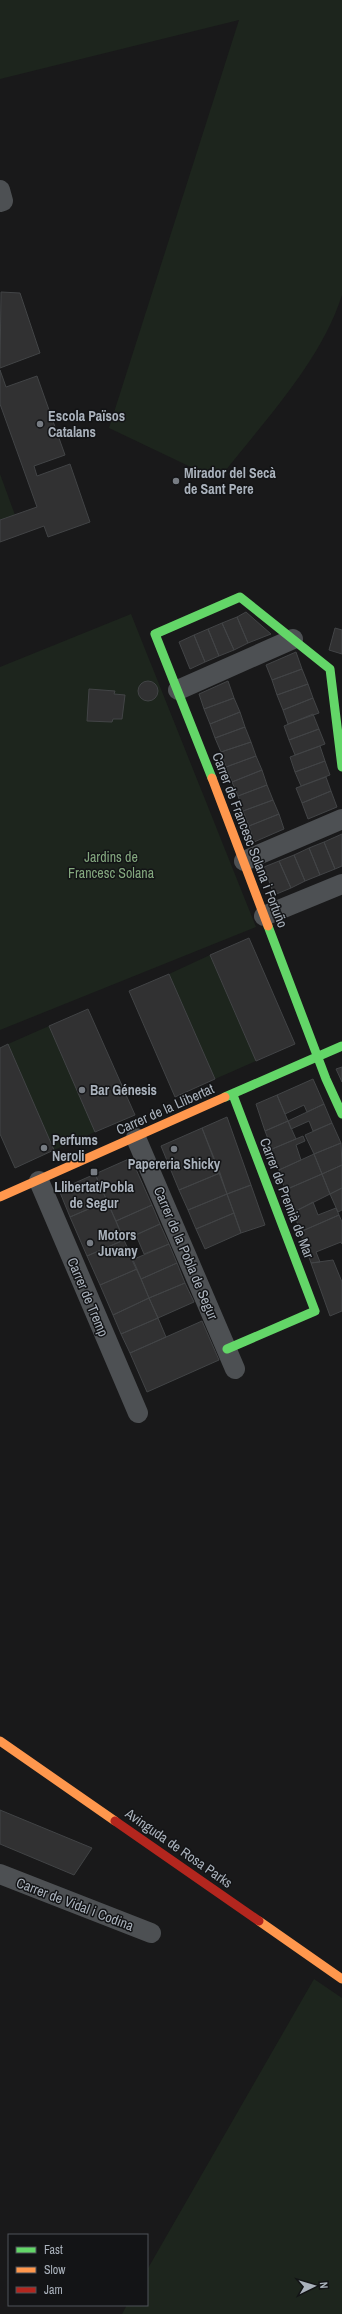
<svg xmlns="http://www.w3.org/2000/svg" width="342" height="2314" viewBox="0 0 342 2314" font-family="'Archivo Narrow',sans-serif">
  <rect width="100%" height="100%" fill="#19191a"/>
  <path fill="#1d251d" d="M0 0H342V295C320 364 262 423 218 480L109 428 239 20 0 79Z
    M0 474 15 515 0 520Z
    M131 614 256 927 0 1030V667Z
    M210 955 256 1061 215 1079 169 974Z
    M49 1026 95 1132 54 1150 8 1044Z
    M314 1979 342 1998V2314H122L127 2305H147V2270Z"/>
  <path fill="#313132" stroke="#424446" d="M1 292 20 293 40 353 0 368Z
    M0 370 6 387 37 376 65 455 34 466 37 476 70 464 90 522 48 537 44 526 0 542V520L37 507 0 404Z
    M246 612 271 634 248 643 237 617Z
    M237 617 248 643 234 650 222 623Z
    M222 623 234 650 219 656 208 629Z
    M335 628 342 630V654L329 650Z
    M208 629 219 656 205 662 194 635Z
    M194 635 205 662 190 669 179 642Z
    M296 652 302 669 272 680 266 665Z
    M302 669 308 684 277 695 272 680Z
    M138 691a10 10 0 1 1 20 0a10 10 0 1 1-20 0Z
    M228 681 234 698 204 709 199 694Z
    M308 684 313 698 283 710 277 695Z
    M89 689 115 691 114 694 125 695 122 719H113L112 722 87 721Z
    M234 698 240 712 210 724 204 709Z
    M313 698 319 713 288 724 283 710Z
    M240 712 245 727 215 738 210 724Z
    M313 714 319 729 289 740 284 726Z
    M245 727 251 742 221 752 215 738Z
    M319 729 325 744 295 755 289 740Z
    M251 742 256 756 226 767 221 752Z
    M320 746 325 761 295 772 290 757Z
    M256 756 262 770 232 782 226 767Z
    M325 761 330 775 301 786 295 772Z
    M262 770 267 785 238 796 232 782Z
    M326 777 331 791 302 803 296 788Z
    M267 785 273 800 243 811 238 796Z
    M331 791 337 807 308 819 302 803Z
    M273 800 279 814 249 826 243 811Z
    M279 814 284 829 254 842 249 826Z
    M342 834V866L335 869 324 842Z
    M324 842 335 869 320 875 309 848Z
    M309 848 320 875 305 881 294 855Z
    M294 855 305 881 291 888 279 861Z
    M279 861 291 888 274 895 264 867Z
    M249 938 295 1044 256 1061 210 955Z
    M169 974 215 1079 175 1097 129 991Z
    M88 1009 135 1115 95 1132 49 1026Z
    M8 1044 54 1150 15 1168 0 1134V1048Z
    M342 1067V1082L336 1069Z
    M313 1079 324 1104 307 1112 304 1105 285 1114 277 1095Z
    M277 1095 288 1121 265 1131 256 1104Z
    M324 1104 332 1123 313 1131 309 1121 291 1129 288 1121Z
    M227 1117 251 1185 227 1194 202 1128Z
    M288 1121 296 1139 272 1149 265 1131Z
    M332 1123 341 1143 314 1154 305 1135Z
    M202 1128 220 1173 179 1190 161 1146Z
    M303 1136 305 1141 296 1145 301 1160 279 1170 272 1149Z
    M341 1143 342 1165 322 1174 314 1154Z
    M314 1154 322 1174 285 1190 279 1170Z
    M131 1158 152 1205 116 1221 95 1174Z
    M342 1165V1188L330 1194 322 1174Z
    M220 1173 227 1194 188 1210 179 1190Z
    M95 1174 107 1201 70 1217 59 1190Z
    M322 1174 330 1194 294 1212 285 1190Z
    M251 1185 265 1225 241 1233 227 1194Z
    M342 1188V1210L338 1212 330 1194Z
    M227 1194 234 1213 196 1229 188 1210Z
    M107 1201 124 1240 87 1256 70 1217Z
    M313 1202 318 1215 336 1208 339 1215 300 1232 294 1212Z
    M152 1205 160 1224 124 1240 116 1221Z
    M234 1213 241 1233 205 1249 196 1229Z
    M339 1215 342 1222V1244L341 1242 316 1252 320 1262 311 1263 300 1232Z
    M160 1224 169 1244 144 1254 136 1235Z
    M124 1240 137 1269 100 1285 87 1256Z
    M169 1244 177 1263 141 1279 132 1260Z
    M333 1260 342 1282V1311L330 1316 311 1263Z
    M177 1263 185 1283 149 1298 141 1279Z
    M137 1269 149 1298 113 1315 100 1285Z
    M185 1283 194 1302 158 1318 149 1298Z
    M149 1298 158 1318 121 1334 113 1315Z
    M158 1318 166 1337 130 1353 121 1334Z
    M202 1321 219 1360 147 1392 130 1353Z
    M0 1810 92 1848 74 1875 0 1844Z"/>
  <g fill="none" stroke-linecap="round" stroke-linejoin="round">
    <path stroke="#4d5053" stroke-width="20" d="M0 190 3 201 0 202
      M178 690 293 639
      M244 861 342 819
      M264 916 342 884
      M136 1138 235 1369
      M39 1181 138 1413
      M0 1874 151 1933"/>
    <path stroke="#63d668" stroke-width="9" d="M212 778 155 634 240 597 330 669 342 767
      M268 926 326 1079 342 1114
      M225 1097 342 1046
      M227 1349 315 1311 233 1095"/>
    <path stroke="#ff974d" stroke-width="9" d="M212 778 268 926
      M0 1197 225 1097
      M0 1741 115 1821
      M259 1921 342 1979"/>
    <path stroke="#b3261e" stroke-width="9" d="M115 1821 259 1921"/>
  </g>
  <g fill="#777c83" stroke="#131416" stroke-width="1.5">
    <circle cx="40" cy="424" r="4"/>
    <circle cx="176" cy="481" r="4"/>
    <circle cx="82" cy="1090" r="4"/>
    <circle cx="44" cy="1148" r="4"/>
    <circle cx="174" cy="1149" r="4"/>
    <rect x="90" y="1168" width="8" height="8" rx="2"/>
    <circle cx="90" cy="1243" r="4"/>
  </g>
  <g text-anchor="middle" stroke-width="3" stroke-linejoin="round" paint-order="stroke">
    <g font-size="14" font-weight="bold" fill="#aab2bc" stroke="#131416" text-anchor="start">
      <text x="48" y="421">Escola Països<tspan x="48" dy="16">Catalans</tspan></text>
      <text x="184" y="478">Mirador del Secà<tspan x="184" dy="16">de Sant Pere</tspan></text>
      <text x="90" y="1095">Bar Génesis</text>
      <text x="52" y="1145">Perfums<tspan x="52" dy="16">Neroli</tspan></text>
      <text x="174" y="1169" text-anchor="middle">Papereria Shicky</text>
      <text x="94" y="1192" text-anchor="middle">Llibertat/Pobla<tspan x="94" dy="16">de Segur</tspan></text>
      <text x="98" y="1240">Motors<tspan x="98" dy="16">Juvany</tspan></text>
    </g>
    <g font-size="14" fill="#aab2bc" stroke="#131416">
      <text transform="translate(250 840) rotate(69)" y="5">Carrer de Francesc Solana i Fortuño</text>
      <text transform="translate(165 1109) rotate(-24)" y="5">Carrer de la Llibertat</text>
      <text transform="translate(287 1198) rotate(69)" y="5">Carrer de Premià de Mar</text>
      <text transform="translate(186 1253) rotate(67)" y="5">Carrer de la Pobla de Segur</text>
      <text transform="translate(88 1297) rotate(67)" y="5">Carrer de Tremp</text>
      <text transform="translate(179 1848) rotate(35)" y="5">Avinguda de Rosa Parks</text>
      <text transform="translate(75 1904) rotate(21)" y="5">Carrer de Vidal i Codina</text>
    </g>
    <g font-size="14" fill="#84a87f" stroke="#131416">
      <text x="111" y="862">Jardins de<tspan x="111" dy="16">Francesc Solana</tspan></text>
    </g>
  </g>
  <rect x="8" y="2234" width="140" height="72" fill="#131416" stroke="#4f5358"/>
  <rect x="16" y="2247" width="20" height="6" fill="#63d668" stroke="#4f5358"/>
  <text x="44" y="2254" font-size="12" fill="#aab2bc">Fast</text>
  <rect x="16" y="2267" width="20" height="6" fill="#ff974d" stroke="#4f5358"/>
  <text x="44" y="2274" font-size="12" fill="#aab2bc">Slow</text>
  <rect x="16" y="2287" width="20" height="6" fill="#b3261e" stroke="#4f5358"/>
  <text x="44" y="2294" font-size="12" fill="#aab2bc">Jam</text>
  <g transform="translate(314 2286) rotate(85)" stroke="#131416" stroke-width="3" paint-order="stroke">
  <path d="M0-3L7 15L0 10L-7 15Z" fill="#aab2bc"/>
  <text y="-6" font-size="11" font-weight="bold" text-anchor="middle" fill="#aab2bc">N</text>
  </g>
</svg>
